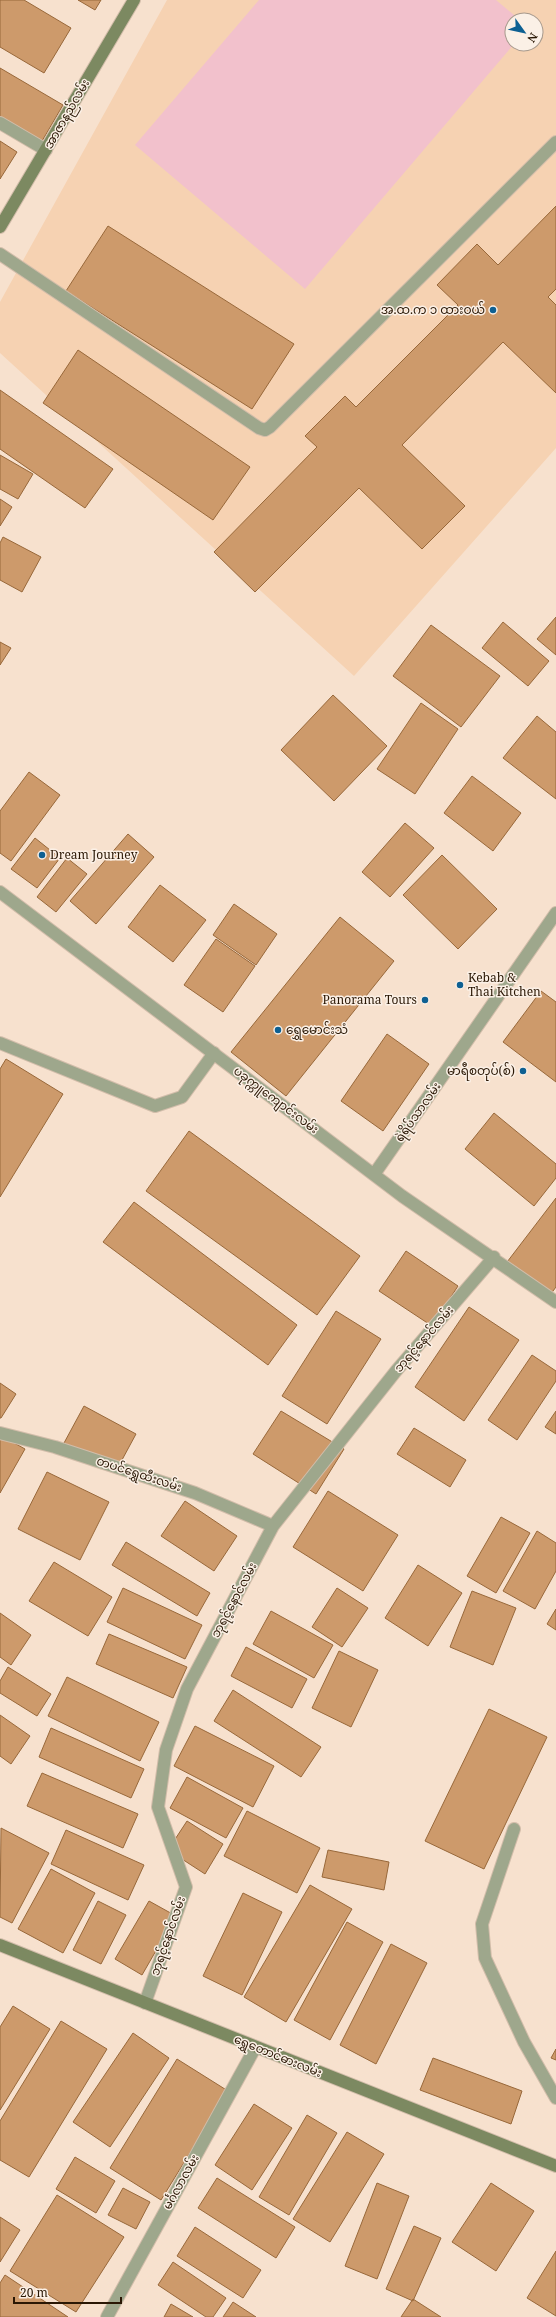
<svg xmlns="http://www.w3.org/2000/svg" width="556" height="2317" viewBox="0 0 556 2317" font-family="'Noto Serif','Noto Sans Myanmar',serif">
  <rect width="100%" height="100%" fill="#f7e1ce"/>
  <path fill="#f6d2b2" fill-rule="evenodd" d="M167 0H556V448L354 676 0 353V302ZM512 20H536V44H512Z"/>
  <path fill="#f2c1cc" d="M259 0H496L520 20H512V44H514L305 289 135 145Z"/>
  <path fill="#cd9a6b" stroke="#98683a" d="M0 0H24L71 28 44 73 0 47Z
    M78 0H101L95 10Z
    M0 68 63 105 38 148 0 125Z
    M0 141 17 152 0 179Z
    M556 206V289L548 297 556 305V393L503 342 402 445 465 506 422 549 359 488 255 592 214 552 317 447 305 436 345 396 356 407 458 305 437 285 477 244 498 265Z
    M108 226 294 344 252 409 66 291Z
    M78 350 250 467 213 520 43 403Z
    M0 390 113 469 85 508 0 449Z
    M0 455 33 474 18 499 0 489Z
    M0 499 12 507 0 526Z
    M3 537 41 557 22 592 0 580V543Z
    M556 617V655L537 639Z
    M503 622 549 661 528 686 482 648Z
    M431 625 500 676 461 727 393 676Z
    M0 642 11 648 0 665Z
    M333 695 387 746 334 801 281 750Z
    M421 703 458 729 415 794 377 769Z
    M537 716 556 732V799L503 758Z
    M29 772 60 795 11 861 0 853V811Z
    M472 776 521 813 493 851 444 813Z
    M405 823 434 848 390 897 362 872Z
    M128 834 154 857 96 924 70 901Z
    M35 838 60 858 37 888 11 869Z
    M442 855 497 909 458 949 403 895Z
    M67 858 87 874 56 912 37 897Z
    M160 885 206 920 173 962 128 927Z
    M234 904 277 934 256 965 213 935Z
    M340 917 394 961 286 1096 231 1052Z
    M216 939 255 966 223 1012 184 985Z
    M541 991 556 1002V1082L503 1042Z
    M387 1034 429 1064 383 1131 341 1101Z
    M6 1059 63 1094 0 1197V1069Z
    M494 1113 556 1164V1178L534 1206 465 1149Z
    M189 1131 360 1256 317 1315 146 1191Z
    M556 1198V1287L547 1299 504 1266Z
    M134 1202 297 1325 268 1365 103 1242Z
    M406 1251 458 1286 432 1326 379 1291Z
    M469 1307 519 1340 464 1421 415 1387Z
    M336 1311 381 1339 327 1424 282 1396Z
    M532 1355 556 1371V1381L517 1440 488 1420Z
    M0 1383 16 1394 1 1418H0Z
    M84 1406 136 1434 116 1471 64 1443Z
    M281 1411 344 1449 316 1494 253 1454Z
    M556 1411V1434L545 1427Z
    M414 1428 466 1460 450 1487 397 1454Z
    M0 1435 25 1449 0 1493Z
    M47 1472 109 1502 80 1560 18 1529Z
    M328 1491 398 1535 363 1591 293 1547Z
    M185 1501 237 1536 214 1571 161 1536Z
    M501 1517 530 1533 496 1593 467 1576Z
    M537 1531 556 1543V1571L535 1609 503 1591Z
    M126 1542 210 1593 197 1616 112 1565Z
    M54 1562 112 1597 88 1636 29 1601Z
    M418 1565 462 1593 428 1646 385 1618Z
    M123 1588 202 1625 185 1659 107 1622Z
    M337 1588 368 1608 342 1647 312 1627Z
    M472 1591 516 1608 493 1665 450 1647Z
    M556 1609V1630L547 1624Z
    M271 1611 333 1645 314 1678 253 1644Z
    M0 1613 31 1635 11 1665 0 1657Z
    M109 1634 187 1667 173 1698 96 1664Z
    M246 1647 307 1679 292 1708 231 1676Z
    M339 1651 378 1670 351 1727 312 1708Z
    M8 1667 51 1694 37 1716 0 1693V1681Z
    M67 1677 159 1722 140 1761 48 1716Z
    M233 1690 321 1747 301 1777 214 1721Z
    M489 1709 547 1737 484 1869 425 1841Z
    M0 1715 30 1736 11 1764 0 1756Z
    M195 1726 274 1766 253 1807 174 1766Z
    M51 1728 144 1769 131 1798 39 1757Z
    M42 1773 138 1814 123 1848 27 1806Z
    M187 1777 243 1808 226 1838 170 1808Z
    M247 1811 320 1848 297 1893 224 1856Z
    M187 1821 223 1844 205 1874 168 1850Z
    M1 1828 49 1853 12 1923 0 1917Z
    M66 1830 144 1865 128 1900 51 1864Z
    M328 1850 389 1862 384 1890 322 1877Z
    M51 1869 95 1893 63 1953 18 1929Z
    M310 1885 352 1909 286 2022 244 1997Z
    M243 1893 282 1912 242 1995 203 1976Z
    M98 1901 126 1915 101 1964 73 1950Z
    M149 1901 176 1916 142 1975 115 1959Z
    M347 1922 383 1942 330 2040 294 2020Z
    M391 1944 427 1963 376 2064 340 2045Z
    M13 2006 50 2029 0 2110V2027Z
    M61 2021 107 2049 29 2177 0 2160V2121Z
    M133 2033 169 2058 110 2147 73 2122Z
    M556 2049V2060L551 2058Z
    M433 2058 522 2091 511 2124 420 2090Z
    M177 2059 228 2091 161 2200 110 2168Z
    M254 2104 292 2128 252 2190 215 2165Z
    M307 2115 337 2133 289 2215 259 2197Z
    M347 2132 384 2154 330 2242 293 2219Z
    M75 2157 115 2181 96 2213 56 2189Z
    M217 2178 295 2227 276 2258 198 2208Z
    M377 2183 409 2196 377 2279 345 2266Z
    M491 2183 534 2211 496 2271 452 2242Z
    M123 2188 150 2202 136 2229 108 2215Z
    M57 2195 124 2237 76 2312 10 2271Z
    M0 2217 20 2230 0 2262Z
    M414 2226 441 2238 413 2301 386 2289Z
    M195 2227 261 2270 243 2298 177 2256Z
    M556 2251V2316L527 2298Z
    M173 2262 226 2298 213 2317H206L158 2285Z
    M5 2275 68 2317H0V2283Z
    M413 2299 441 2317H401Z
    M233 2302 256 2317H223Z
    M171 2304 193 2317H164Z"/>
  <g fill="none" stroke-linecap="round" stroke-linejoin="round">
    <defs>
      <path id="lane" d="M0 254 259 428 265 430 270 427 556 142
        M0 1043 155 1106 182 1097 214 1053
        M514 1829 482 1924 485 1958 524 2042 556 2098"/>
      <path id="street" d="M0 123 46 150
        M0 892 402 1196 556 1302
        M375 1173 556 913
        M0 1433 55 1447 195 1493 273 1526
        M145 2003 186 1887 158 1807 166 1750 187 1689 273 1526 396 1371 494 1257
        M107 2317 255 2048"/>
      <path id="secondary" d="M0 227 134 0
        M0 1945 556 2166"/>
    </defs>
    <use href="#lane" stroke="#d2bdaa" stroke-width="14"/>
    <use href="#street" stroke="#d2bdaa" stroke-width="14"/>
    <use href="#secondary" stroke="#d2bdaa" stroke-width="14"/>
    <use href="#lane" stroke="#9ea78c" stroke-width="12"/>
    <use href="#street" stroke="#9ea78c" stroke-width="12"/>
    <use href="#secondary" stroke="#7c8961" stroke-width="12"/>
  </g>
  <g fill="#0e6092" stroke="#fbf0e6" stroke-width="1.5">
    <circle cx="493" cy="310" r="4"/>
    <circle cx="42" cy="855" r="4"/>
    <circle cx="460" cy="985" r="4"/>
    <circle cx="425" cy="1000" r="4"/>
    <circle cx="278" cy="1030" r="4"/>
    <circle cx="523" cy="1071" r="4"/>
  </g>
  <g text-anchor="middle" stroke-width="3" stroke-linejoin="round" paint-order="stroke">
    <g font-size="12" fill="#2a1704" stroke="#fbf0e6">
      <text transform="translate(67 114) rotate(-60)" y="4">အာဇာနည်လမ်း</text>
      <text transform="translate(276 1100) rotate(37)" y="4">ပခုက္ကူကျောင်းလမ်း</text>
      <text transform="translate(418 1112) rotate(-55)" y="4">ရဲရိပ်သာလမ်း</text>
      <text transform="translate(424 1339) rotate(-49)" y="4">ဘုရင့်နောင်လမ်း</text>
      <text transform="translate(139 1474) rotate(18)" y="4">တပင်ရွှေထီးလမ်း</text>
      <text transform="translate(234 1600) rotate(-62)" y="4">ဘုရင့်နောင်လမ်း</text>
      <text transform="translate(168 1936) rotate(-71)" y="4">ဘုရင့်နောင်လမ်း</text>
      <text transform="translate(278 2056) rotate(22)" y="4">ရွှေတောင်ဓားလမ်း</text>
      <text transform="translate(181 2182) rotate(-61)" y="4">မင်္ဂလာလမ်း</text>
    </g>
    <g font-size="12" fill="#2a1704" stroke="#fbf0e6" text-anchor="end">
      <text x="485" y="314">အ.ထ.က ၁ ထားဝယ်</text>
      <text x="50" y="859" text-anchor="start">Dream Journey</text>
      <text x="468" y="982" text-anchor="start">Kebab &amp;<tspan x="468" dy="14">Thai Kitchen</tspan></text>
      <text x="417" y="1004">Panorama Tours</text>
      <text x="286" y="1034" text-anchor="start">ရွှေမောင်းသံ</text>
      <text x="515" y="1075">မာရီစတုပ်(စ်)</text>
    </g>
  </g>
  <g transform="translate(524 32) rotate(123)"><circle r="19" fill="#fbf0e6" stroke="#a7998c"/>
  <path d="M0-3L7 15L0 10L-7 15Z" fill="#0e6092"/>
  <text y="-6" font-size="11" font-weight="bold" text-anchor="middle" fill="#2a1704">N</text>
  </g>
  <path d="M14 2297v6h107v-6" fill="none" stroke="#2a1704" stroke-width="2"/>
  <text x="20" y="2297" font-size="12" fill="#2a1704" stroke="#fbf0e6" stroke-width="3" paint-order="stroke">20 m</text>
</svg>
